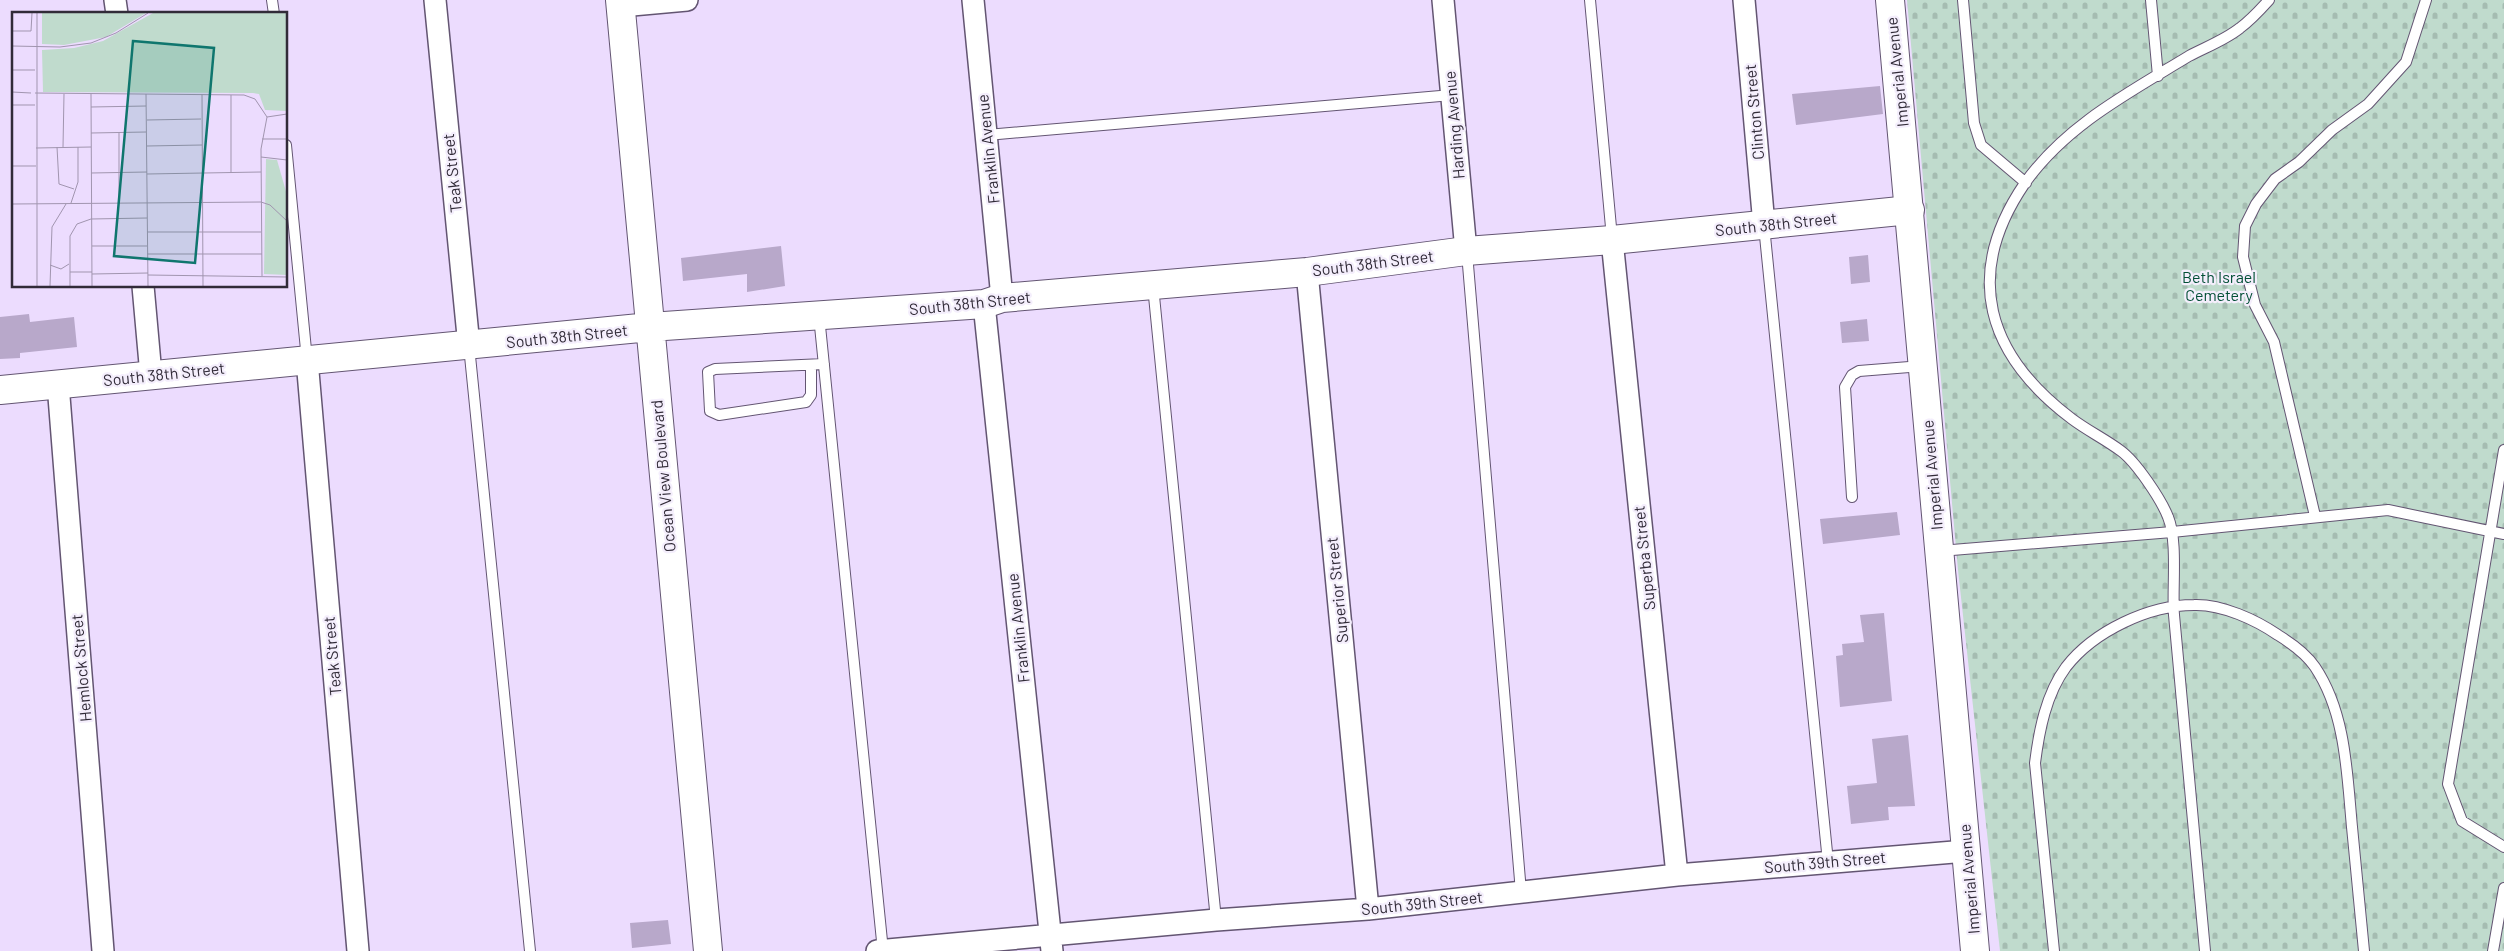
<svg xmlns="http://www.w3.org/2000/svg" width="2504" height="951" viewBox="0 0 2504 951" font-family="Barlow,sans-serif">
  <defs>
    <pattern id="cemetery-stones" width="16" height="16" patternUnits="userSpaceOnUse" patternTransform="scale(1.25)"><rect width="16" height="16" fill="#c0dbcd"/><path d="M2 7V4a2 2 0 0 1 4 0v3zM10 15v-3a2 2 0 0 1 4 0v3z" fill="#a5bcb1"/></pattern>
  </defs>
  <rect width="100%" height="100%" fill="#ecdcfe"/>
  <path fill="url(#cemetery-stones)" d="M1907 0H2504V951H2000L1958 570Z"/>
  <path fill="#b8a8ca" d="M1880 86 1883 114 1796 125 1792 94Z
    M781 246 785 286 747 292V274L683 281 681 258Z
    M1868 255 1870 282 1851 284 1849 257Z
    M29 314 30 322 74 317 77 347 20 353V358L0 359V317Z
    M1867 319 1869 341 1842 343 1840 322Z
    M1897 512 1900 535 1823 544 1820 519Z
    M1884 613 1892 701 1840 707 1836 656 1843 655 1842 644 1864 642 1860 615Z
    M1908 735 1915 806 1888 807 1889 820 1851 824 1847 786 1877 783 1872 739Z
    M668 920 671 944 632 948 630 923Z"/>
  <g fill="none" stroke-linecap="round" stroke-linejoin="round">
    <defs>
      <path id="lane" d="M272 0 274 14
        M1590 0 1612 238
        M1963 0 1974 123 1981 145 2026 183
        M2151 0 2158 76
        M987 135 1452 95
        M286 145 307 360
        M1764 226 1828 862
        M1467 253 1521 892
        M1153 286 1216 920
        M819 316 883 951
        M469 346 530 951
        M811 365V395L806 402 719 415 710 411 708 372 715 369 824 364
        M2504 450 2448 784 2462 821 2504 847
        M1852 497 1845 387 1852 375 1859 371 1922 366
        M2315 516 2274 342 2255 305 2243 257 2245 226 2256 204 2275 179 2299 162 2332 130 2368 104 2406 62 2426 0
        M1940 551 2172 532 2388 510 2504 534
        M2054 951 2035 763C2039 731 2046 694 2066 667 2094 631 2149 605 2194 605 2222 604 2256 620 2278 635 2291 643 2307 655 2315 667 2346 713 2347 774 2352 827 2356 868 2360 910 2364 951
        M2205 951C2194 839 2184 727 2174 615 2172 588 2178 541 2168 517 2161 499 2136 462 2121 451 2105 439 2088 431 2072 419 1987 355 1962 275 2025 183 2066 125 2130 92 2189 56 2206 47 2225 40 2240 28 2251 20 2260 10 2269 0
        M2493 951 2504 888"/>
      <path id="street" d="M115 0 117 14
        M435 0 469 346
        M973 0 1002 298
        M1443 0 1466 251
        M1744 0 1764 225
        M621 6 687 0
        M1612 240 1677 875
        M1307 272 1368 909
        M143 286 151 375
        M984 304 1052 951
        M307 360 358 951
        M58 384 103 951
        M877 951 1216 920 1368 909 1677 875 1966 851"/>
      <path id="secondary" d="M620 0 708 951
        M0 390 650 327 984 304 1002 298 1307 272 1466 251 1612 240 1910 210"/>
      <path id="primary" d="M1890 0 1975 951"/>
    </defs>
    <use href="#lane" stroke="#635572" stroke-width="12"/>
    <use href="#street" stroke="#635572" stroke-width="24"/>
    <use href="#secondary" stroke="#635572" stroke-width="30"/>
    <use href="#primary" stroke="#635572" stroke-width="30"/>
    <use href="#lane" stroke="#fff" stroke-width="10"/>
    <use href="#street" stroke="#fff" stroke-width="21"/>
    <use href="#secondary" stroke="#fff" stroke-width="28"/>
    <use href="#primary" stroke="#fff" stroke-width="28"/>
  </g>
  <g text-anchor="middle" stroke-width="4.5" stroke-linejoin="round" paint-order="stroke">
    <g font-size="16" fill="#312b38" stroke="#f4eefc">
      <text transform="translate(1897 72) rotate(-96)" y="6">Imperial Avenue</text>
      <text transform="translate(1754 112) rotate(-95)" y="6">Clinton Street</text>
      <text transform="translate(1454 125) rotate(-95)" y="6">Harding Avenue</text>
      <text transform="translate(988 149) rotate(-96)" y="6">Franklin Avenue</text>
      <text transform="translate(452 173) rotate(-96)" y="6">Teak Street</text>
      <text transform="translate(1776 224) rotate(-6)" y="6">South 38th Street</text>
      <text transform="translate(1373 263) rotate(-7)" y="6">South 38th Street</text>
      <text transform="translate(970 303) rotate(-6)" y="6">South 38th Street</text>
      <text transform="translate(567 336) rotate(-6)" y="6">South 38th Street</text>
      <text transform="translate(164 374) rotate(-6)" y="6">South 38th Street</text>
      <text transform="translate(1932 475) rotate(-95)" y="6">Imperial Avenue</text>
      <text transform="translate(663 476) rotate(-95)" y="6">Ocean View Boulevard</text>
      <text transform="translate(1644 558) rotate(-96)" y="6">Superba Street</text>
      <text transform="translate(1337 590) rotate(-96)" y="6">Superior Street</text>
      <text transform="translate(1018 628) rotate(-96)" y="6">Franklin Avenue</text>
      <text transform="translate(332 656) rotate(-95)" y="6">Teak Street</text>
      <text transform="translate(81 668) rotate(-95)" y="6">Hemlock Street</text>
      <text transform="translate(1825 862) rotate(-5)" y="6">South 39th Street</text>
      <text transform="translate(1969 879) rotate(-95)" y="6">Imperial Avenue</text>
      <text transform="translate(1422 903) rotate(-6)" y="6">South 39th Street</text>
    </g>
    <g font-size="16" fill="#024f35" stroke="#f4eefc">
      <text x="2219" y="283">Beth Israel<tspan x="2219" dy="18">Cemetery</tspan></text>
    </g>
  </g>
  <g transform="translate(12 12)">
    <rect width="275" height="275" fill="#ecdcfe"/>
    <path d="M254 147 265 148 275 183V263L252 262Z" fill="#c0dbcd"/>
    <path d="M30 1H134L94 25 52 33 30 32ZM141 1H275V99L253 98 247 82 241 81 31 80 30 38 62 36 91 29Z" fill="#c0dbcd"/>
    <path d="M269 230 275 244V255L264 259 255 235Z" fill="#c0dbcd"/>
    <path fill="none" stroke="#a195af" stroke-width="1" d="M0 19H19L20 1M0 34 48 35 79 31 104 21 136 1M0 58H23M0 80 19 81M23 81 232 83 243 87 255 105 275 102M79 82 80 274M134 82 136 274M190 82 191 274M219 83V161M0 93H23M79 95 134 94M135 108 189 107M107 120V191M79 121 134 120M250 127H275M135 134 190 133M45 135 47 172 62 177M51 135 52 82M24 136 79 135M249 145 275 148M0 154H24M79 161 135 160M135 162 249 160M59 191 66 170V135M0 192 249 190 258 193 275 209M135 220H249M80 234H135M135 242H250M38 253 49 257 57 252M58 260H80M80 262 136 261M136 263 275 265M250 264 249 137 255 105M25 274V1M38 274 40 215 54 192M58 274V224L65 212 79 207 135 206"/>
    <path fill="#0f766e" fill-opacity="0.15" stroke="#0f766e" stroke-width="2.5" d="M121 29 202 36 183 251 102 244Z"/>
    <rect width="275" height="275" fill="none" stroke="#312b38" stroke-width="2.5"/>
  </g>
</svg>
